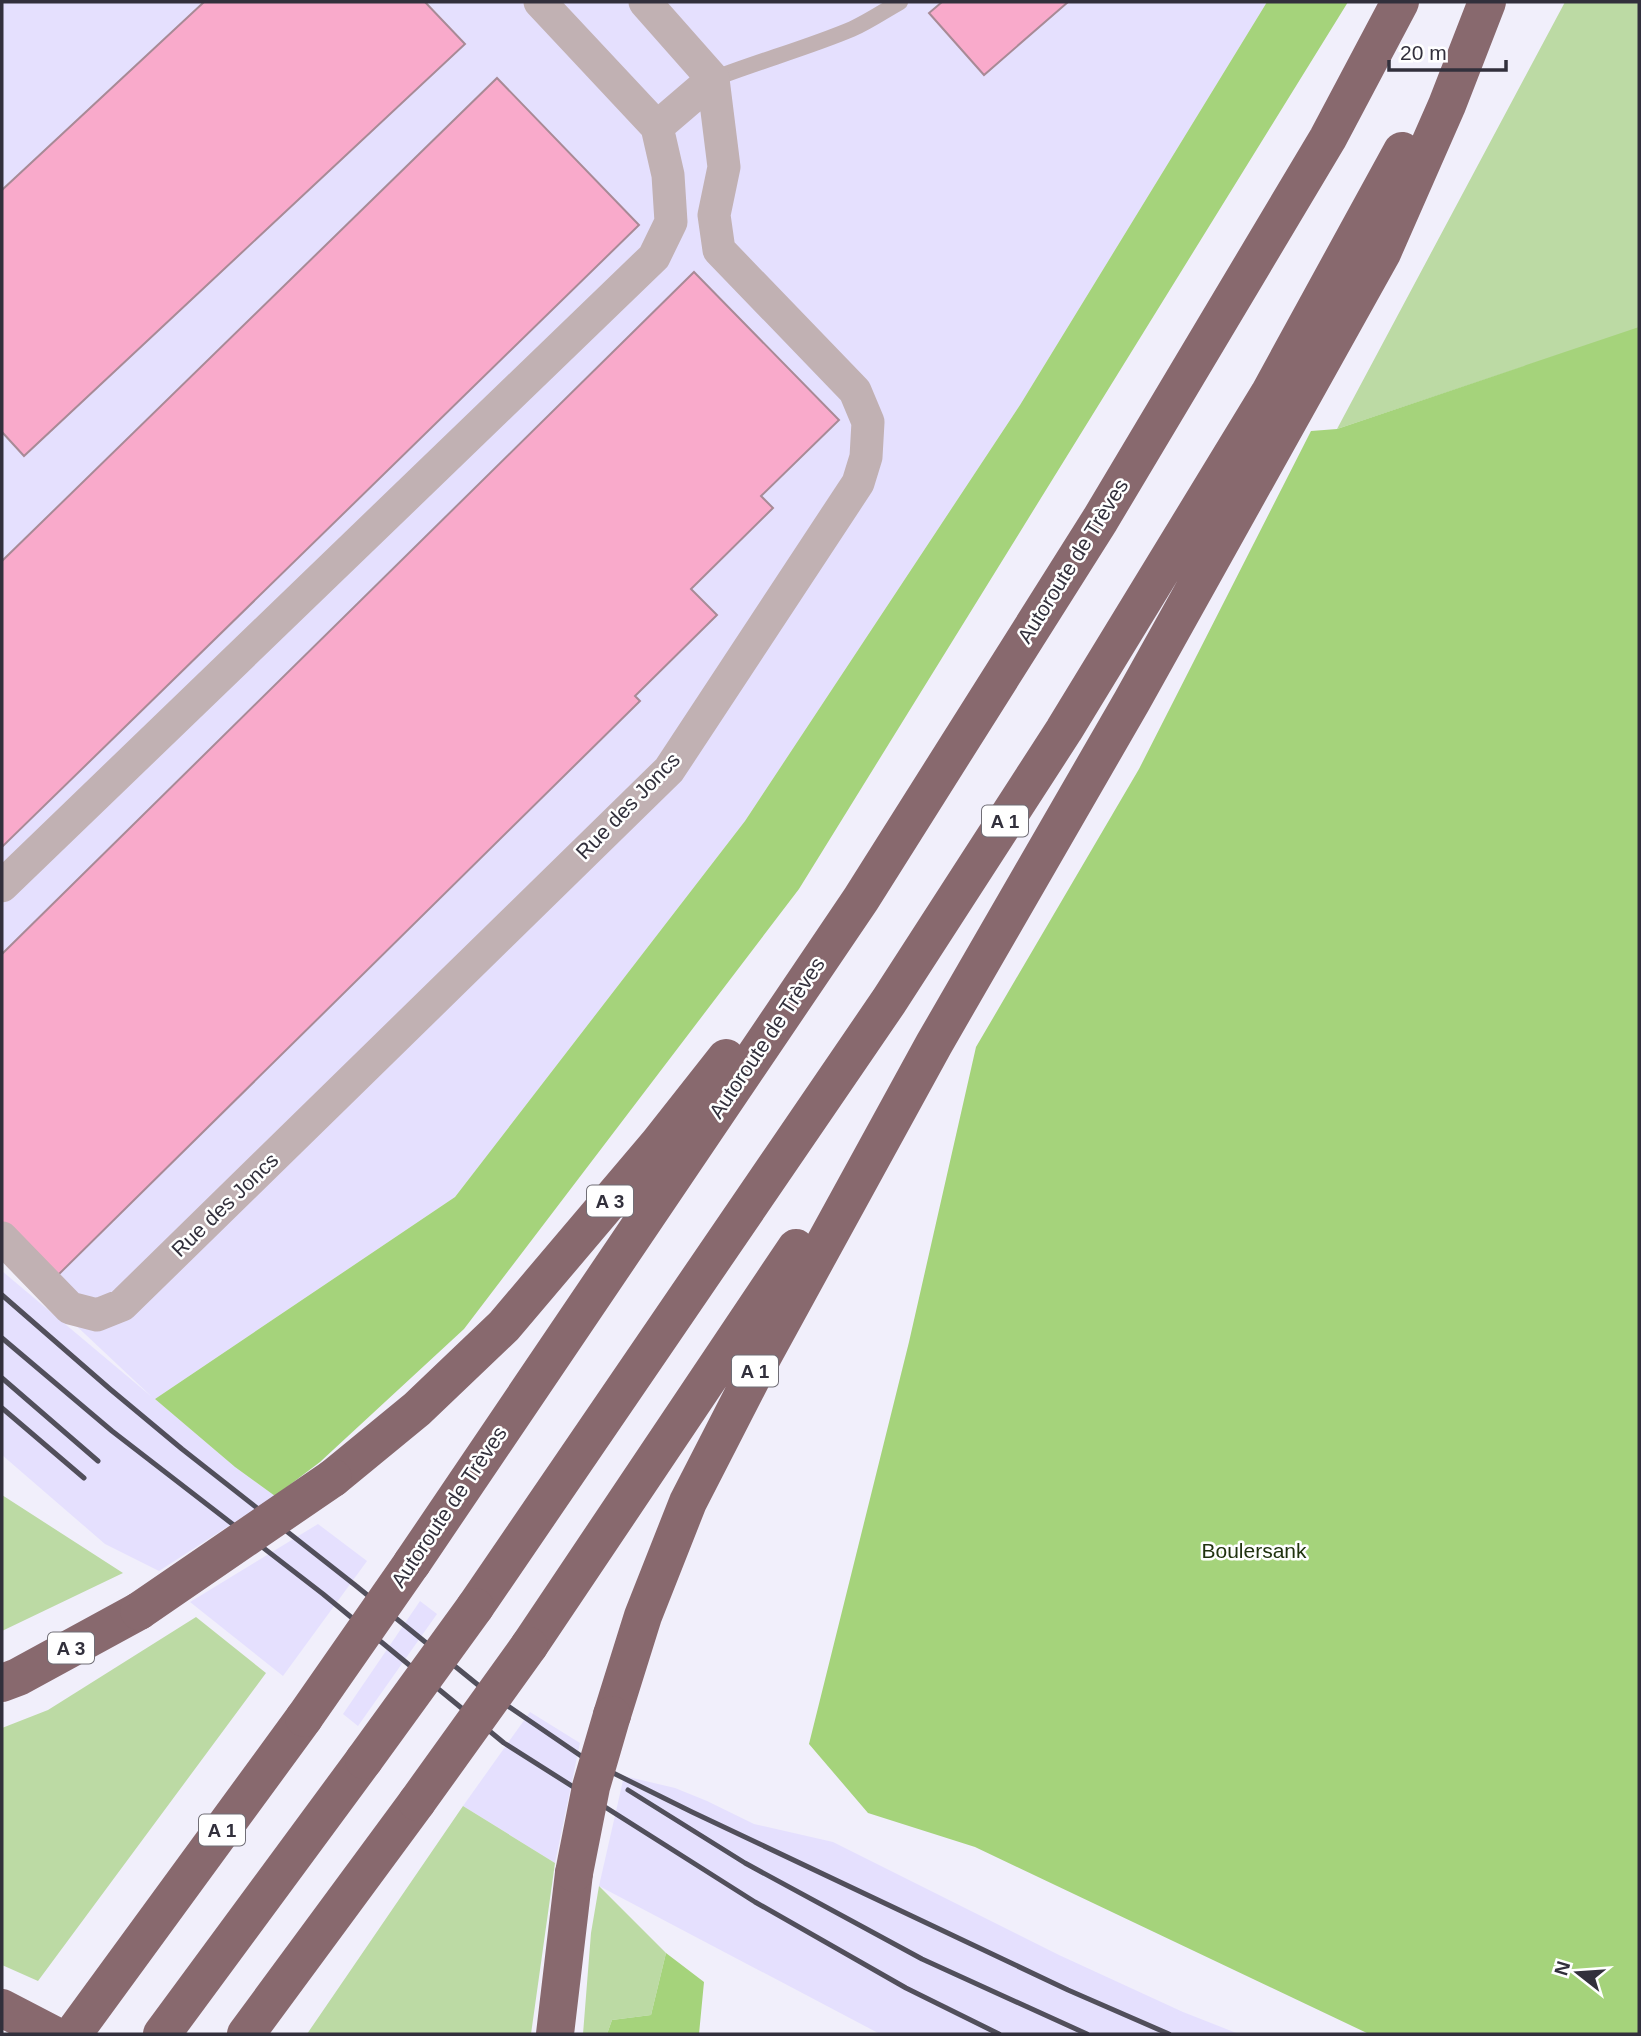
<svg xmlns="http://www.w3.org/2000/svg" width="1641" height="2036" viewBox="0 0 1641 2036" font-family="Arial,sans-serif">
  <rect width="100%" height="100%" fill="#f1effb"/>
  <path fill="#e5e0fe" d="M2 2H1267L1020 405 745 821 455 1197 155 1399 235 1467 275 1496 159 1571 105 1544 2 1455V1271L152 1397 2 1256Z
    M318 1524 367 1561 283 1676 190 1602Z
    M420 1601 437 1614 358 1726 343 1714Z
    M530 1712 580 1743 555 1863 463 1806Z
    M624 1776 675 1788 707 1801 754 1824 833 1842 1059 1955 1183 2012 1239 2034H880L599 1886Z"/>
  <path fill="#bcdaa4" d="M1565 2H1639V328L1337 429Z
    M2 1495 123 1573 2 1631Z
    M196 1617 266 1673 38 1981 2 1965V1728L48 1710Z
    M463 1806 555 1863 531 2034H307Z
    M599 1886 666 1953 651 2015 612 2020 607 2034H583L591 1933Z"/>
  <path fill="#a5d37b" d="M1267 2H1348L799 889 464 1329 320 1462 275 1496 235 1467 155 1399 455 1197 745 821 1020 405Z
    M1639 327V2034H1369L975 1847 868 1813 809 1744 909 1342 976 1047 1139 769 1311 431 1337 429Z
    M666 1953 704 1982 699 2034H607L612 2020 651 2015Z"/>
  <path fill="#f9aacb" stroke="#a88a96" stroke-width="2" d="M204 2H425L465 44 24 456 2 432V190Z
    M942 2H1068L984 75 929 13Z
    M497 78 639 225 2 847V561Z
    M694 272 839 420 761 496 773 508 691 589 717 615 635 696 640 701 56 1277 2 1222V954Z"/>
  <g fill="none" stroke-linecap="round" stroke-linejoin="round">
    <path stroke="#c1b1b3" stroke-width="16" d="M713 79C759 61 807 48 852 29 868 22 884 11 900 2"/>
    <path stroke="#c1b1b3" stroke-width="33" d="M657 127 713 79
      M2 886 654 257 671 222 668 175 657 127 540 2
      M2 1238 70 1308 97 1315 122 1305 669 770 858 483 866 457 868 422 855 391 719 250 714 215 724 167 713 79 645 2"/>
    <path stroke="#88696e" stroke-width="38" d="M333 1478 417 1409 504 1326 659 1143 726 1058
      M412 1563 861 899 1100 520 1328 138 1400 2
      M475 1607 889 1001 1064 730 1269 394 1402 151
      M529 1646 796 1248
      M2 1683 18 1677 139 1611
      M612 1715 643 1616 688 1502 764 1354 934 1044 1132 701 1382 253 1447 105 1487 2
      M2 2008 52 2034
      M73 2034 304 1718
      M162 2034 364 1760
      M246 2034 417 1802
      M555 2034 574 1873"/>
    <path stroke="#514f5b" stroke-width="5" d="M2 1295 110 1389 182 1449 355 1585 483 1689 587 1760 692 1812 1068 1990 1169 2034
      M2 1338 112 1431 323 1594 504 1743 755 1902 906 1988 999 2034
      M2 1378 98 1461
      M2 1408 84 1478
      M628 1790 745 1863 922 1959 1087 2034"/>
    <path stroke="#88696e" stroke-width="38" d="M139 1611 333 1478
      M304 1718 412 1563
      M364 1760 475 1607
      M417 1802 529 1646
      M574 1873 591 1787 612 1715"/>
  </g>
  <g text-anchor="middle" stroke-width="5" stroke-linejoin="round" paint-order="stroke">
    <g fill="#fff" stroke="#706e76" stroke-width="2">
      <rect x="982" y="805.5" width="46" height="31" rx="5"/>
      <rect x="587" y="1185.5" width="46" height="31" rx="5"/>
      <rect x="732" y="1355.5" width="46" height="31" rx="5"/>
      <rect x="48" y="1632.5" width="46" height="31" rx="5"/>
      <rect x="199" y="1814.5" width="46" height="31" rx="5"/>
    </g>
    <g font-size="19" font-weight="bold" fill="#32303c">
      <text x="1005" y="828">A 1</text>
      <text x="610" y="1208">A 3</text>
      <text x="755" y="1378">A 1</text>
      <text x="71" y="1655">A 3</text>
      <text x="222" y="1837">A 1</text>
    </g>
    <g font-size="21" fill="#32303c" stroke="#fff">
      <text transform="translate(1073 561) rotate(-58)" y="7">Autoroute de Trèves</text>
      <text transform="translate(628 806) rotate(-46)" y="7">Rue des Joncs</text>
      <text transform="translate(767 1038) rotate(-56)" y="7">Autoroute de Trèves</text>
      <text transform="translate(225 1205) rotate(-44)" y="7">Rue des Joncs</text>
      <text transform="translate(449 1507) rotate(-56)" y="7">Autoroute de Trèves</text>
    </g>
    <g font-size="21" fill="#21330f" stroke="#fff">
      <text x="1254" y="1558">Boulersank</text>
    </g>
  </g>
  <rect width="1641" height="2036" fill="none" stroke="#32303c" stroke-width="7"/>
  <g transform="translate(1578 1973) rotate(287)" stroke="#ffffff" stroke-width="5" paint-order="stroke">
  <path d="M0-5L12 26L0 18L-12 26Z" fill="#32303c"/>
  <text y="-10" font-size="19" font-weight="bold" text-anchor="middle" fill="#32303c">N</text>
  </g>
  <path d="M1389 60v10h117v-10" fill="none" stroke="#32303c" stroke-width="3.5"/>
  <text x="1400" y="60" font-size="21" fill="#32303c" stroke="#ffffff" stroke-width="5" paint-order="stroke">20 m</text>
</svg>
